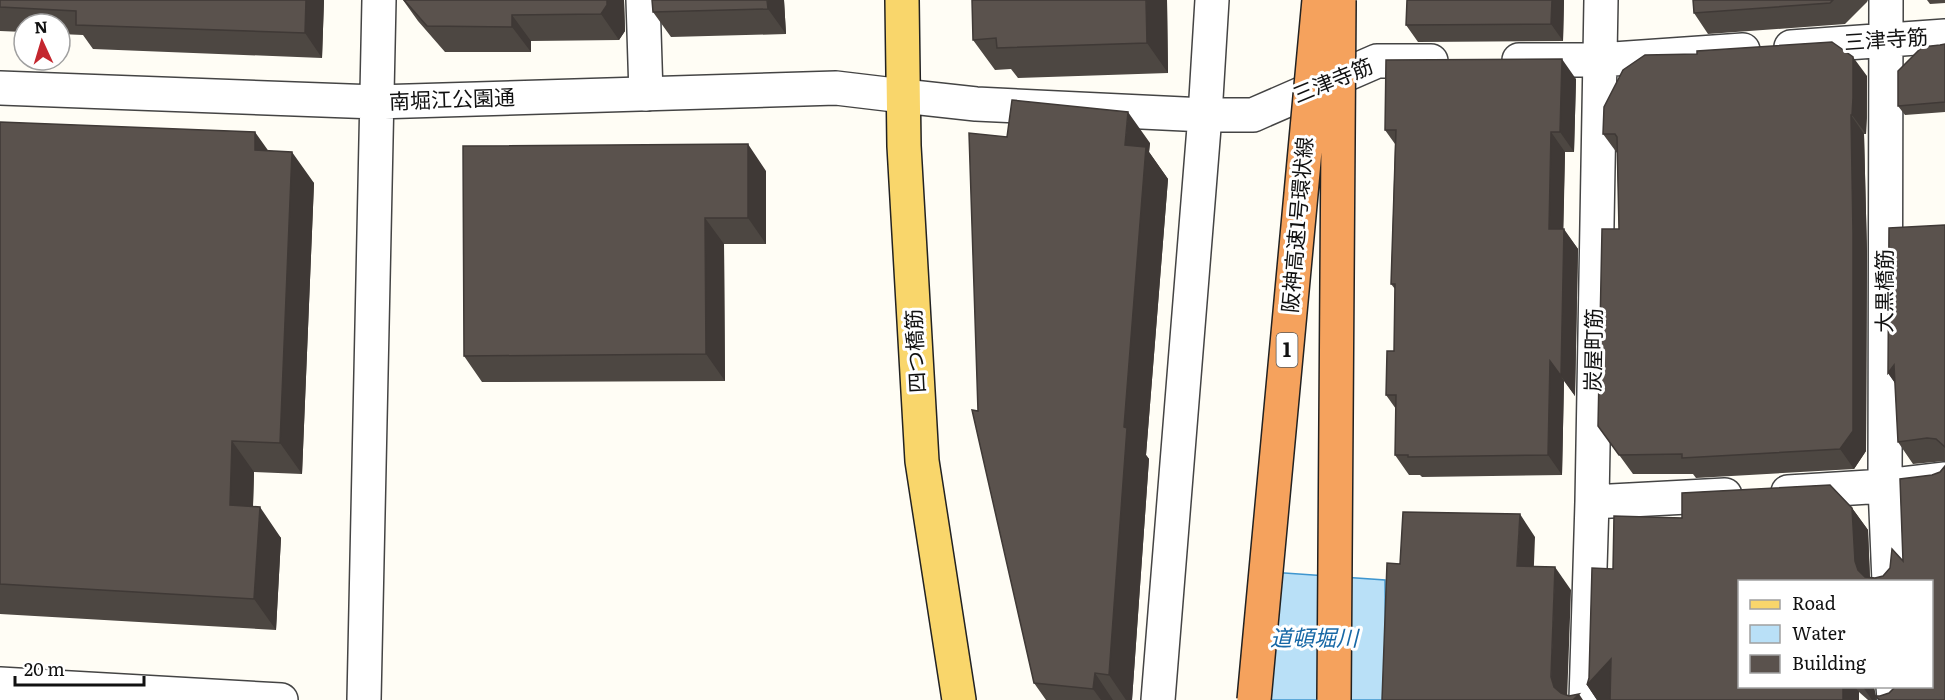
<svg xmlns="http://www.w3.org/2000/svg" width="1945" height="700" viewBox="0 0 1945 700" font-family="Literata,'Noto Sans JP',serif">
  <rect width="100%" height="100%" fill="#fffdf5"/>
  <path fill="#b9e0f7" stroke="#3f96cf" stroke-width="1.5" d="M1256 571 1385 580 1386 700H1246Z"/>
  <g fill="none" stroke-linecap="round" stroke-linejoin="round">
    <defs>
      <path id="minor" d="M643 0 646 94
        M1886 0 1885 486 1889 582
        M1791 47 1945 36
        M1519 60H1599L1743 50
        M903 96 976 104 1205 115H1253L1377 61H1431
        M1788 492 1885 486 1945 479
        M1592 502 1725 495
        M1893 686 1894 700
        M1158 700 1205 115 1212 0
        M1586 700 1592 502 1601 0"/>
      <path id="tertiary" d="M0 88 376 102 836 88 903 96
        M0 684 281 700
        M364 700 379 0"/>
      <path id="primary" d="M902 0 904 146 922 461 959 700"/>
    </defs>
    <use href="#minor" stroke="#444" stroke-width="36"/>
    <use href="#tertiary" stroke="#444" stroke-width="36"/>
    <use href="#primary" stroke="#222" stroke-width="36"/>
    <use href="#minor" stroke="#fff" stroke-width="33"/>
    <use href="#tertiary" stroke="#fff" stroke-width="33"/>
    <use href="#primary" stroke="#f9d66b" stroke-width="33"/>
    <defs>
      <path id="motorway-bridge" d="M1254 700 1319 0
        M1334 700 1339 0"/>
    </defs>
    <use href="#motorway-bridge" stroke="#222" stroke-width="36" stroke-linecap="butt"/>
    <use href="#motorway-bridge" stroke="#f5a25d" stroke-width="33"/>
  </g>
  <path fill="#4d4742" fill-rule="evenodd" d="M0 0H324L322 58 93 49 83 35 60 34V24H24V32L0 31Z
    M403 0H624L625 31 619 40 531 41V52H445L418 21Z
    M784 0 786 34 671 37 653 12Z
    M1167 0 1168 73 1018 78 1011 69 995 70 973 40Z
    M1564 0 1563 41 1418 42 1406 25Z
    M1693 0H1868L1867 2 1845 24 1708 34 1694 13Z
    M1927 0H1945V3L1930 4Z
    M1945 44V112L1905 115 1898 106 1940 45Z
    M1697 54 1867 76V118L1866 134H1864L1867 253 1866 451 1854 469 1696 478 1693 474H1633L1598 426 1619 229 1617 153 1603 134Z
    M1576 79 1574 152H1565L1563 229 1578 249 1575 396 1564 381 1562 475 1422 477 1420 475H1409L1395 455 1396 409 1386 395 1394 351 1395 289 1391 284 1395 144 1385 130Z
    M0 122 268 151 314 183 302 474 254 472 253 507 281 538 276 630 0 614Z
    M1007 137 1150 143 1149 152 1168 179 1146 455 1149 459 1132 700H1046L1034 683 978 411Z
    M766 171V244H724L725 381 482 382 464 356Z
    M1945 225V461L1913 464 1898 442 1895 383 1888 373Z
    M1945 466V700H1878L1876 697V700H1868L1859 692V700H1610V699V700H1597L1587 685 1589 678 1592 568 1613 569 1614 516 1682 518V493L1830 485 1852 508 1868 530 1870 577 1875 578 1883 576 1890 568 1892 549 1903 561 1900 479 1932 475 1940 472ZM1740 582H1932V687H1895L1889 693 1880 696H1876L1874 687H1740Z"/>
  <path fill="#3f3936" d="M306 0H324L322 58 305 33Z
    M607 0H624L625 31 619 40 601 14Z
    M767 0H784L786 34 768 9Z
    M1146 0H1167L1168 73 1147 43Z
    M1552 0H1564L1563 41 1551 24Z
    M512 15 531 41V52L512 27Z
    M1853 57 1867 76 1866 134 1852 115Z
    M1562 59 1576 79 1574 152 1560 132Z
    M1128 112 1150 143 1149 152 1168 179 1146 455 1149 459 1132 700H1126L1109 675 1124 427 1125 145Z
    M1851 115 1864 134 1867 253 1866 451 1854 469 1840 449Z
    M255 132 277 163 255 150Z
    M1551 132 1565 152 1563 249 1549 229Z
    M748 144 766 171V244L748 218Z
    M292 152 314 183 302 474 280 443Z
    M705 218 724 244 725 381 706 354Z
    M1564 229 1578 249 1575 396 1561 376Z
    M1550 361 1564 381 1562 475 1548 455Z
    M1894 365 1904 396 1888 373Z
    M232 441 254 472 252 536 230 505Z
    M260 507 281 538 276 630 254 599Z
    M1852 508 1868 530 1870 582 1858 570 1855 561Z
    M1520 514 1535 537 1533 589 1517 566Z
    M1555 567 1571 590 1567 700 1554 687 1551 677Z
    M1611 659 1627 681 1610 700H1597L1587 685Z
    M1095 673 1113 700H1101L1093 689Z
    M1843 687H1855L1859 692V700H1843Z
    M1863 687H1874L1876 700H1872Z
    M1579 694 1583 700H1573Z"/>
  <path fill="#5a524d" stroke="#3f3936" stroke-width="1.5" d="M0 0H306L305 33 76 25V11L0 7Z
    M404 0H607V5L601 14 512 15V27L427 26Z
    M652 0H767L768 9 653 12Z
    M972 0H1146L1147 43 997 48 996 38 973 40Z
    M1407 0H1552L1551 24 1406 25Z
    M1693 0H1833L1830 3 1694 13Z
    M1832 42 1853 57V98L1852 115H1851L1853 233V431L1840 449 1682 458V454L1619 455 1598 426 1602 229H1619L1617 137 1615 134H1603L1604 107 1623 70 1645 55 1697 54V51Z
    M1945 44V102L1898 106V71L1922 47 1940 45Z
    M1562 59 1560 132H1551L1549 229H1564L1561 376 1550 361 1548 455 1408 457V455H1395L1396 395H1386L1387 351H1394L1395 284H1391L1396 130H1385L1386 60Z
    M1012 100 1128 112 1125 145 1146 147 1124 427 1127 428 1109 675 1095 673 1093 689 1034 683 972 410 978 411 969 133 1007 137Z
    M0 122 255 132V150L292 152 280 443 232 441 230 505 260 507 254 599 0 584Z
    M748 144V218H705L706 354 464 356 463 146Z
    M1945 225V447L1936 439 1927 438 1898 442 1894 365 1888 373 1889 228Z
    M1945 466V700H1880L1875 696H1880L1889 693 1895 687H1932V582H1740V687H1843V700H1610L1611 659 1587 685 1589 678 1592 568 1613 569 1614 516 1682 518V493L1830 485 1852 508 1855 561 1858 570 1865 577 1875 578 1883 576 1890 568 1892 549 1903 561 1900 479 1932 475 1940 472Z
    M1403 512 1520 514 1517 566 1555 567 1551 677 1554 687 1561 693 1569 696 1579 694 1573 700H1382L1387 563 1400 564Z"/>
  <g text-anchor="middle" stroke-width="6" stroke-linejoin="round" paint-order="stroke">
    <rect fill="#fff" stroke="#585858" stroke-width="1.5" x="1276.5" y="333" width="21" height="34" rx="4.5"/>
    <g font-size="20" font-weight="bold" fill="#111">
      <text x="1287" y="357">1</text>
    </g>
    <g font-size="21" fill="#111" stroke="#fff">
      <text transform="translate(1886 40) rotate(-4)" y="7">三津寺筋</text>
      <text transform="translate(1333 81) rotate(-22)" y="7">三津寺筋</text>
      <text transform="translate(452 100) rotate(-2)" y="7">南堀江公園通</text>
      <text transform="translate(1298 225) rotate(-85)" y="7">阪神高速1号環状線</text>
      <text transform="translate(1885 291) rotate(-90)" y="7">大黒橋筋</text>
      <text transform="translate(1594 350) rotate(-89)" y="7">炭屋町筋</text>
      <text transform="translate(916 351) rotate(-93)" y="7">四つ橋筋</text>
    </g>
    <g font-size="22" font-style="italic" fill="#1768a6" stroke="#fff">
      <text x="1314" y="646">道頓堀川</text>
    </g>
  </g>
  <rect x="1738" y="580" width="195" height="108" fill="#ffffff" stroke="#a0a0a0" stroke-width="1.5"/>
  <rect x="1750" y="600" width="30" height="9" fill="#f9d66b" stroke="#a0a0a0" stroke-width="1.5"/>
  <text x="1792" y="610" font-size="18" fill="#111111">Road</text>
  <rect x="1750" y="625" width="30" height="18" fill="#b9e0f7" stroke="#a0a0a0" stroke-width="1.5"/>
  <text x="1792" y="640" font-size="18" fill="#111111">Water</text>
  <rect x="1750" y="655" width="30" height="18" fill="#5a524d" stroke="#a0a0a0" stroke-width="1.5"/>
  <text x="1792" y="670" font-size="18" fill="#111111">Building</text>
  <g transform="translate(42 42) rotate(356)"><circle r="28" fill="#ffffff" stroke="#a0a0a0" stroke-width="1.5"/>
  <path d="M0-4.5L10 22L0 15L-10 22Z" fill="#c4262e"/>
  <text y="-9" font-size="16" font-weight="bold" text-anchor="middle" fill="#111111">N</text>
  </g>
  <path d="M15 676v9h129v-9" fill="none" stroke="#111111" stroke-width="3"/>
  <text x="24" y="676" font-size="18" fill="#111111" stroke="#ffffff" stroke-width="4.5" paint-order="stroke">20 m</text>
</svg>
